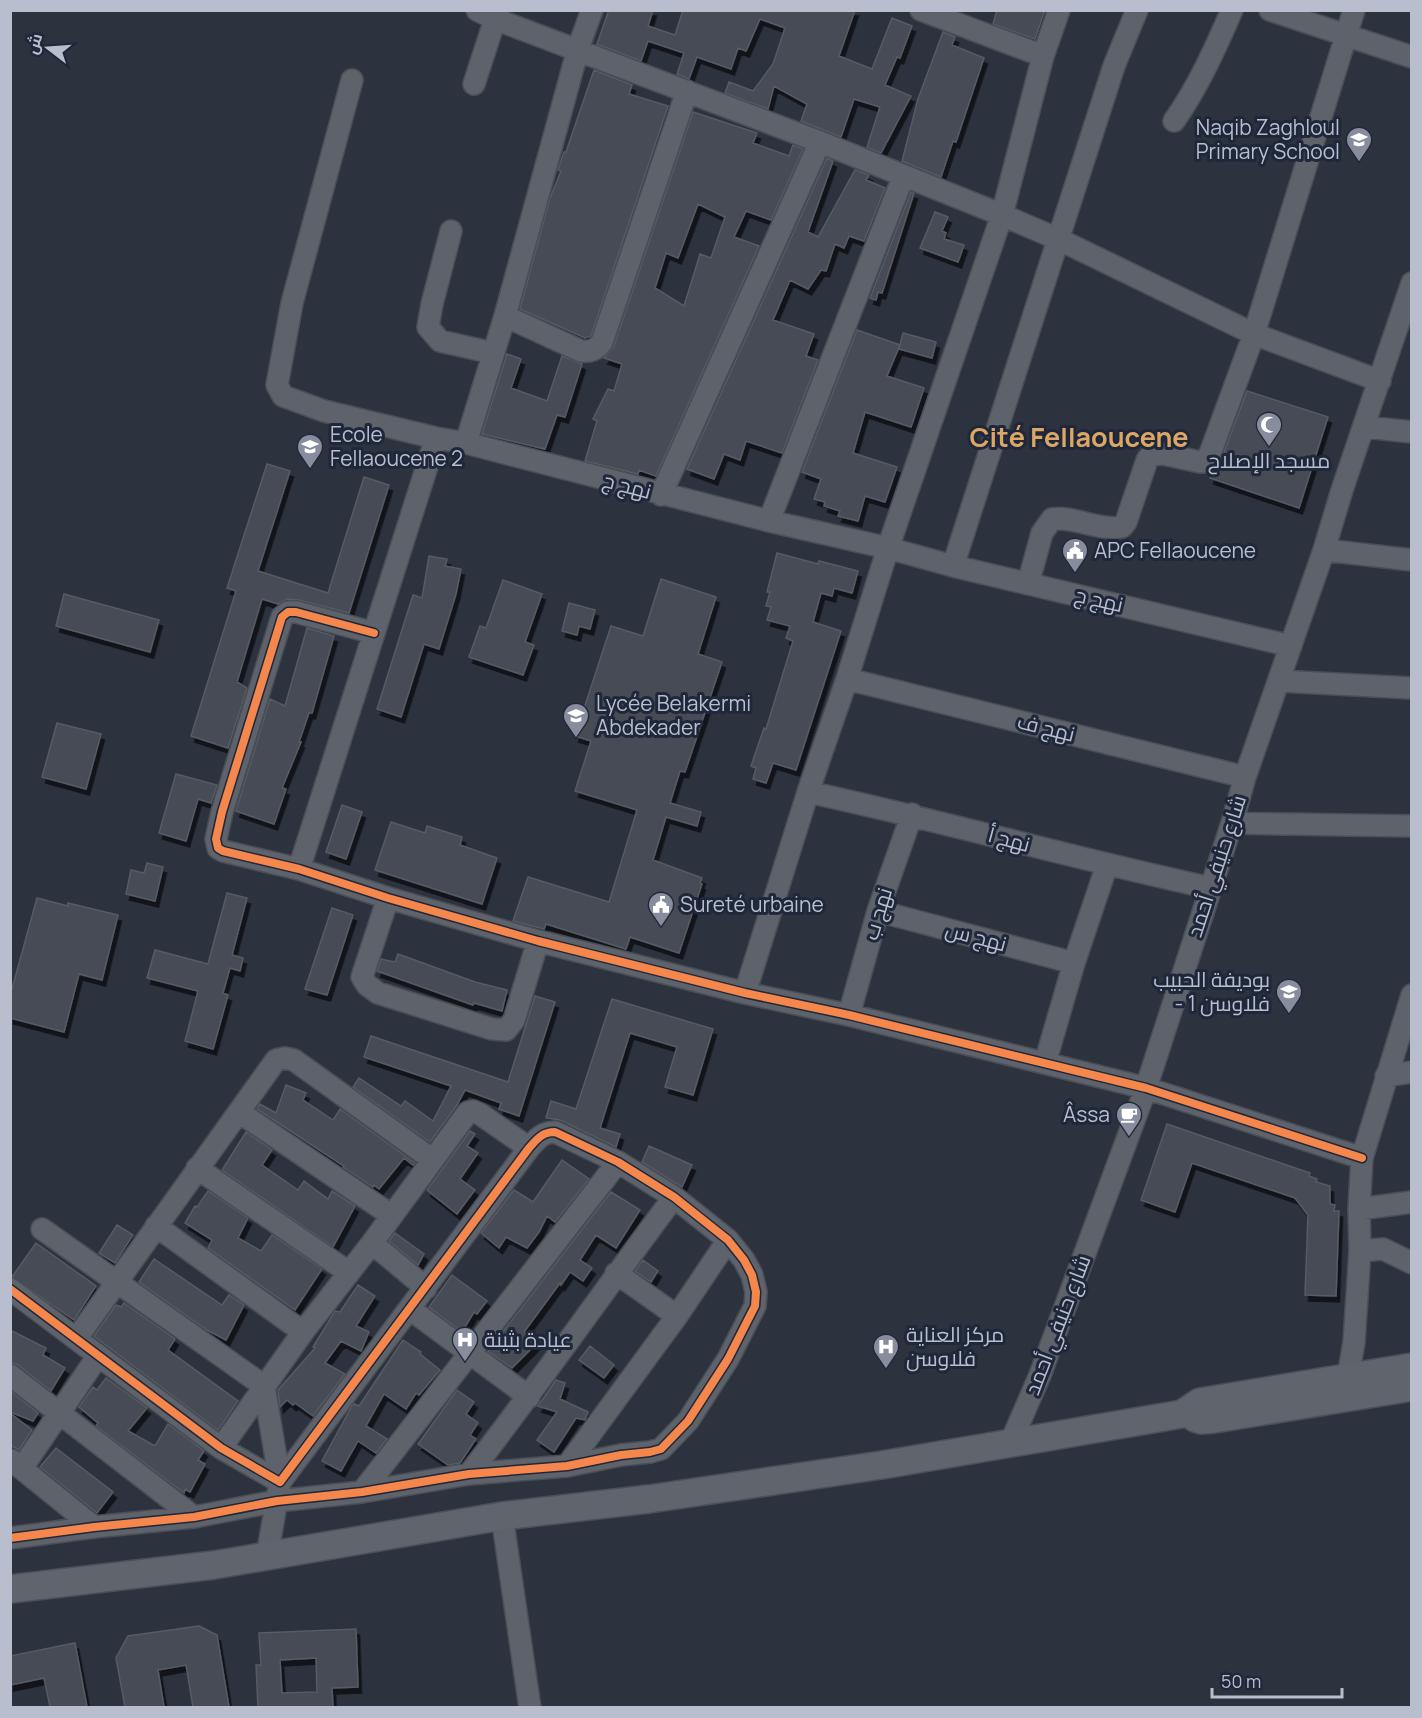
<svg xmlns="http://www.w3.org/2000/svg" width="1422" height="1718" viewBox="0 0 1422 1718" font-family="Manrope,Cairo,sans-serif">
  <defs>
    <filter id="shadow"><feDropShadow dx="3.5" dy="6" stdDeviation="0" flood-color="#0009"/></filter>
  </defs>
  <rect width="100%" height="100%" fill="#2d333e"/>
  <path fill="#464b54" stroke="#555b65" stroke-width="1.5" fill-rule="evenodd" filter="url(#shadow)" d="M609 10H653L648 26 675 35 683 10H855L839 56 872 69 892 18 912 26 900 58 897 57 885 85 911 96 881 153 867 147 880 107 854 99 841 137 801 121 807 104 774 86 768 109 725 93 729 82 753 91 773 64 785 28 760 19 746 51 738 48 731 69 697 57 689 79 677 74 684 53 648 41 641 61 597 44Z
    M997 10H1045L1035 39 993 24Z
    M943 32 955 37 952 45 984 58 956 142 953 141 941 177 902 161 918 99Z
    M594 70 632 85 629 94 668 106 591 336 585 338 520 309 550 198 561 171 558 170 564 152H566Z
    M693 112 757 133 753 143 789 156 793 145 803 149 771 220 746 211 734 237 759 246 656 476 639 470 638 474 585 461 597 421 593 419 608 389 614 391 622 364 604 358 614 346ZM698 204 725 217 711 258 700 254 684 306 655 288 666 253 678 258Z
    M827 158 833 161 808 232 818 237 855 170 869 175 866 180 885 188 864 241 849 236 844 248 835 244 826 271 821 270 808 289 790 280 773 320 814 334 806 356 818 360 782 453 746 441 740 460 724 454 714 479 687 469Z
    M911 192 914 193 882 293 878 292 876 300 870 298Z
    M935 212 948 217 942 231 946 233 944 239 964 245 958 262 920 248Z
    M857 330 900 345 887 376 924 388 911 427 865 412 853 453 897 467 885 502 865 496 858 521 838 516 840 511 824 506 825 502 814 499 821 479 802 472Z
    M903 333 936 342 932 358 899 349Z
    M507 354 521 359 511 388 547 401 562 356 582 364 565 417 557 415 545 449 482 434Z
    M1247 391 1328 417 1299 508 1210 478 1212 472 1220 463Z
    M267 464 290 471 258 571 328 593 364 477 389 485 349 613 299 600 287 599 278 604 262 599 237 682 247 688 228 748 191 736 236 591 227 588Z
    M777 553 818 564 819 561 858 571 852 593 834 588 832 596 821 593 813 622 841 631 796 770 773 763 766 783 753 779 756 768 751 766 764 728 766 729 793 641 786 638 790 626 767 620 771 607 766 606 770 592H767Z
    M429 556 447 559 445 566 461 569 456 594 439 649 424 644 401 717 377 709 413 595 422 598Z
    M661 579 716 597 698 654 722 662 685 772 680 771 670 803 701 812 697 826 666 817 653 860 702 878 700 883 702 884 679 953 630 937 626 949 546 924 544 929 513 921 528 877 609 902 637 810 575 791 591 741 575 736 611 626 643 636Z
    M503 580 542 594 525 642 534 645 523 675 469 657 480 626 486 628Z
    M64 594 159 620 150 652 56 626Z
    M569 603 595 610 590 629 579 626 577 635 562 631Z
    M307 628 334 636 312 713H309L299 742H301L282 788 286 789 274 824 236 811 270 699 285 706Z
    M57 723 101 734 86 789 42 777Z
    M176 774 217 785 211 803 198 799 186 841 159 833Z
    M342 805 362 812 346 859 326 852Z
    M391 822 425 833 427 826 462 837 460 845 497 858 482 904 375 870Z
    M147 863 163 867 155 901 126 894 131 870 144 873Z
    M227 893 247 898 232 955 243 958 240 971 230 968 223 993 228 995 213 1049 185 1041 198 991 147 978 155 950 208 964Z
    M37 898 68 906V903L118 915 102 980 79 974 64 1032 10 1018V996Z
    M332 908 353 915 327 995 305 989Z
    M398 954 475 982 507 990 502 1011 474 1003 473 1005 377 971 381 959 395 962Z
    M535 996 555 1002 519 1116 499 1109 501 1103 465 1090 457 1105 430 1142 353 1087 359 1078 401 1106 405 1101 433 1121 451 1086 364 1057 371 1036 508 1082Z
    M612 999 713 1029 693 1095 665 1087 677 1047 630 1033 600 1128 620 1134 616 1147 560 1120 546 1118 551 1101 576 1109Z
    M286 1085 306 1093 303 1100 333 1120 340 1109 415 1163 413 1165 404 1158 379 1189 374 1185 373 1187 343 1167 344 1166 257 1109 260 1104 276 1113Z
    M1167 1124 1310 1173 1309 1176 1317 1179 1316 1182 1330 1186V1204L1335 1205 1334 1211H1339L1336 1296 1305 1295 1308 1215 1295 1198 1192 1163 1175 1212 1141 1200Z
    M470 1131 475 1134 467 1146 478 1153 460 1179 475 1190 457 1214 427 1190Z
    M246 1132 272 1150 262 1165 298 1190 304 1181 328 1199 332 1191 355 1206 333 1247 222 1170Z
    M649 1146 692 1165 682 1187 642 1162Z
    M562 1160 589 1179 555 1222 547 1216 539 1232 527 1248 506 1237 499 1248 481 1233 514 1190 533 1202Z
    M208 1191 248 1218 238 1238 261 1251 272 1235 322 1269 295 1310 208 1248 212 1240 185 1223 195 1206 197 1207Z
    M611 1192 640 1210 616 1248 596 1235 580 1260 592 1268 583 1281 570 1272 561 1285 560 1283 524 1332 536 1344 512 1368 488 1351Z
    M117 1225 133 1235 115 1263 99 1253Z
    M395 1233 424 1254 418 1265 389 1241Z
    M36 1243 96 1286 74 1320 12 1277Z
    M154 1259 222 1305 229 1295 244 1305 226 1340 207 1330 139 1282Z
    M643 1260 658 1271 651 1282 635 1271Z
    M452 1275 487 1301 477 1314 474 1312 462 1332 429 1307Z
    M358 1285 375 1296 356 1326 369 1332 361 1351 341 1341 325 1363 345 1374 313 1416 295 1403 293 1405 287 1400 280 1407 278 1390 315 1348 313 1347 335 1311 340 1312Z
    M124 1303 175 1339 168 1350 238 1401 218 1430 94 1336 116 1305 121 1307Z
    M10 1330 46 1348 43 1355 65 1368 51 1391 18 1365 10 1362Z
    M403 1340 421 1352 420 1354 440 1370 419 1395 416 1393 406 1409 384 1394 366 1426 387 1439 376 1453 358 1441 341 1471 322 1461 352 1406 354 1404 359 1406Z
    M590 1346 614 1365 604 1378 579 1360Z
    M106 1378 147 1408 128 1431 155 1446 168 1424 204 1451 198 1460 205 1464 190 1492 185 1489 184 1493 96 1426 98 1423 79 1407 93 1387 97 1390Z
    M556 1380 565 1383 560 1399 588 1412 585 1420 576 1418 554 1452 537 1440 557 1412 538 1406Z
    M457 1390 474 1402 466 1414 478 1423 470 1435 476 1439 460 1463 448 1465 418 1444Z
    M10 1391 38 1413 33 1421 10 1412Z
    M10 1413 32 1430 19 1450 10 1445Z
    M56 1448 113 1492 97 1513 40 1467Z
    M199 1626 217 1635 229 1707H193L186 1665 158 1670 164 1707H125L116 1658 128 1636Z
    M356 1629 358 1687 332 1688 333 1707H258L256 1665H261L259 1633ZM316 1658 317 1692 282 1693 280 1660Z
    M75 1643 87 1707H50L44 1678 10 1685V1656Z"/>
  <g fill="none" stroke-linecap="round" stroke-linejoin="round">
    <defs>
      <path id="minor" d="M477 10 495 19 820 142 1002 215 1058 239 1254 334 1380 381
        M921 10 1043 56
        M1270 10 1412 57
        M352 80 292 303 277 385 283 396 324 411 436 438 466 443 769 521 888 548 953 566 1291 646
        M474 84 498 10
        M1174 121C1198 87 1215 49 1232 10
        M451 231 432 304 428 327 440 341 493 353
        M505 316 581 351C591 352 596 350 602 342L687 91
        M1365 427 1412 432
        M466 443 505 316 578 49 592 10
        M661 495 820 142
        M769 521 903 177
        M1324 550 1412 560
        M953 566 1114 66 1137 10
        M1028 584 1042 533 1052 519C1075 516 1098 531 1122 527L1126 522 1147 460 1151 455 1163 454 1200 462H1205L1208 459 1254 334 1354 10
        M374 633 296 612H288L282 617 222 812 216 839 218 848 223 851 299 869 388 898 538 941 745 993 849 1015 1146 1088 1362 1158
        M847 679 1245 777
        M1279 681 1412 688
        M808 792C943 821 1076 859 1211 888
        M1232 823 1412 826
        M299 869 436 438
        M388 898 362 977 367 985 378 993 492 1029 506 1030 514 1020 538 941
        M878 911 1074 963
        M745 993 808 792 847 679 888 548 1002 215 1043 56 1059 10
        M849 1015 878 911 912 814
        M1045 1063 1074 963 1107 865
        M1386 1076 1412 1072
        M239 1112 391 1215
        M197 1168 348 1272
        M1359 1209 1412 1202
        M156 1226 303 1332
        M42 1229 264 1386 280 1482 267 1556
        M372 1243 426 1288
        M1360 1251 1383 1249 1412 1263
        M616 1273 677 1316
        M10 1289 221 1448 280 1482 529 1148C537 1139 542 1132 555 1132L618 1162 674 1197 728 1240 744 1260 752 1275 756 1292 755 1306 728 1359 688 1421 661 1449 650 1452 621 1455 567 1466 469 1474 362 1492 277 1501 194 1517 94 1527 10 1538
        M410 1309 529 1397
        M76 1339 276 1060 285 1058 294 1060 433 1160
        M10 1375 194 1517
        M1348 1377 1354 1342 1360 1251 1359 1209 1362 1158 1412 995
        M1010 1444 1040 1375 1146 1088 1232 823 1245 777 1324 550 1342 490 1412 283
        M221 1448 303 1332 372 1243 468 1112 473 1111 480 1114 529 1148
        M11 1460 94 1527
        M567 1466 677 1316 728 1240
        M22 1468 98 1356
        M469 1474C540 1383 605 1289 674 1197
        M362 1492 618 1162
        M502 1516 530 1708"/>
      <path id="major" d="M1195 1418 1201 1420 1214 1419 1412 1387
        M10 1589 214 1565 502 1516 649 1499 882 1465 1182 1414 1200 1402 1412 1367"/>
    </defs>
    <use href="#minor" stroke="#4a4e56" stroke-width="24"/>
    <use href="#major" stroke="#4b505a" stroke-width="30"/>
    <use href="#minor" stroke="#5e626b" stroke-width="21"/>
    <use href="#major" stroke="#60646d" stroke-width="27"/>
    <defs>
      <path id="cycleway" d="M374 633 296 612H288L282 617 222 812 216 839 218 848 223 851 299 869 388 898 538 941 745 993 849 1015 1146 1088 1362 1158
        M10 1289 221 1448 280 1482 529 1148C537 1139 542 1132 555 1132L618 1162 674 1197 728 1240 744 1260 752 1275 756 1292 755 1306 728 1359 688 1421 661 1449 650 1452 621 1455 567 1466 469 1474 362 1492 277 1501 194 1517 94 1527 10 1538"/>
    </defs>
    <use href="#cycleway" stroke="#1f273a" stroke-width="11"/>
    <use href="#cycleway" stroke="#f5874c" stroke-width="8"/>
  </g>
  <defs>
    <symbol id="school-pin" viewBox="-11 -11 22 30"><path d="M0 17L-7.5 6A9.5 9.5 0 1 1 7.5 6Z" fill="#878d9c" stroke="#1f273a"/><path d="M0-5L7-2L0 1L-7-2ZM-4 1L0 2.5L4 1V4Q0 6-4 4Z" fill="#fff"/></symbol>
    <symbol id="mosque-pin" viewBox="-11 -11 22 30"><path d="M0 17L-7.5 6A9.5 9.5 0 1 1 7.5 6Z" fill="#878d9c" stroke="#1f273a"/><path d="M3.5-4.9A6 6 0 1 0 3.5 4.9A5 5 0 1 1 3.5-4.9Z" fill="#fff"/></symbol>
    <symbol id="civic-pin" viewBox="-11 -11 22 30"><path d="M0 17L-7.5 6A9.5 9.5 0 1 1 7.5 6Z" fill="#878d9c" stroke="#1f273a"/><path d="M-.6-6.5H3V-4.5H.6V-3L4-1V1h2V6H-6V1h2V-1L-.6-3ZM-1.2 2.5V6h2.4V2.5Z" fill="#fff"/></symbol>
    <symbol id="cafe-pin" viewBox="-11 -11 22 30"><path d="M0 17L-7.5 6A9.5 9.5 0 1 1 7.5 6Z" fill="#878d9c" stroke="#1f273a"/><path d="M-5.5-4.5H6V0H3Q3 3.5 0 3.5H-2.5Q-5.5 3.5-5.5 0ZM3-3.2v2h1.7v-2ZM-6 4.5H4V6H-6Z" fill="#fff"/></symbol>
    <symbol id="hospital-pin" viewBox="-11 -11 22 30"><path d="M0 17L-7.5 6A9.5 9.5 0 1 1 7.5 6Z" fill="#878d9c" stroke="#1f273a"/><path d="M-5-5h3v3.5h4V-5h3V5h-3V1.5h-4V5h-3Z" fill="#fff"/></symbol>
  </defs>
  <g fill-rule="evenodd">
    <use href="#school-pin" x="1344" y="125" width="30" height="40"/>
    <use href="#mosque-pin" x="1254" y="410" width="30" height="40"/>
    <use href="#school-pin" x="295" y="432" width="30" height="40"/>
    <use href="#civic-pin" x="1060" y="536" width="30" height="40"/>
    <use href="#school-pin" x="561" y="701" width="30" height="40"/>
    <use href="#civic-pin" x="646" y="890" width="30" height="40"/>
    <use href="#school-pin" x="1274" y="977" width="30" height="40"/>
    <use href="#cafe-pin" x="1114" y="1100" width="30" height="40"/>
    <use href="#hospital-pin" x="450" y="1325" width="30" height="40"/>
    <use href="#hospital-pin" x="871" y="1332" width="30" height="40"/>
  </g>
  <g text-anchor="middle" stroke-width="6" stroke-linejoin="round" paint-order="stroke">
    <g font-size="21" fill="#b8bece" stroke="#1f273a" text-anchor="start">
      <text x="1340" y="135" text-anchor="end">Naqib Zaghloul<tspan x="1340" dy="24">Primary School</tspan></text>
      <text x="330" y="442">Ecole<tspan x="330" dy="24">Fellaoucene 2</tspan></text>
      <text x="1269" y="468" text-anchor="middle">مسجد اﻹصلاح</text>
      <text x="1094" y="558">APC Fellaoucene</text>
      <text x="596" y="711">Lycée Belakermi<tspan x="596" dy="24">Abdekader</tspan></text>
      <text x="680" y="912">Sureté urbaine</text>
      <text x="1270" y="987" text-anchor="end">بوديفة الحبيب<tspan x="1270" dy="24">- فلاوسن 1</tspan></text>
      <text x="1110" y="1122" text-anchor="end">Âssa</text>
      <text x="906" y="1342">مركز العناية<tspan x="906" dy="24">فلاوسن</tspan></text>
      <text x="484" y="1347">عيادة بثينة</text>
    </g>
    <g font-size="21" fill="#b8bece" stroke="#1f273a">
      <text transform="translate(627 486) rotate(15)" y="7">نهج ج</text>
      <text transform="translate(1099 600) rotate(13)" y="7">نهج ج</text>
      <text transform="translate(1046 728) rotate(14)" y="7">نهج ف</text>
      <text transform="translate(1009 840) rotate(15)" y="7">نهج أ</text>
      <text transform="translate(1217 866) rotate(-72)" y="7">شارع حنيفي أحمد</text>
      <text transform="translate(878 914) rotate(-73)" y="7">نهج ب</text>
      <text transform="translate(976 937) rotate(15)" y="7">نهج س</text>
      <text transform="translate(1058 1325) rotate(-69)" y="7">شارع حنيفي أحمد</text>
    </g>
    <g font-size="27" font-weight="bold" fill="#dca665" stroke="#1f273a">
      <text x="1079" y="447">Cité Fellaoucene</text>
    </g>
  </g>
  <rect width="1422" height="1718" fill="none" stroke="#b8bece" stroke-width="24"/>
  <g transform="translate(48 48) rotate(287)" stroke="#1f273a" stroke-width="4.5" paint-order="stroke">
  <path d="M0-4.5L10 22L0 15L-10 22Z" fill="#b8bece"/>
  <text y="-9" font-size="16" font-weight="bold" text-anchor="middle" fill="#b8bece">ش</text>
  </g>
  <path d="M1212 1688v9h130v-9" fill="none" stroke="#b8bece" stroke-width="3"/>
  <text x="1221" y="1688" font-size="18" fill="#b8bece" stroke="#1f273a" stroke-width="4.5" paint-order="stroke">50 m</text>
</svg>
